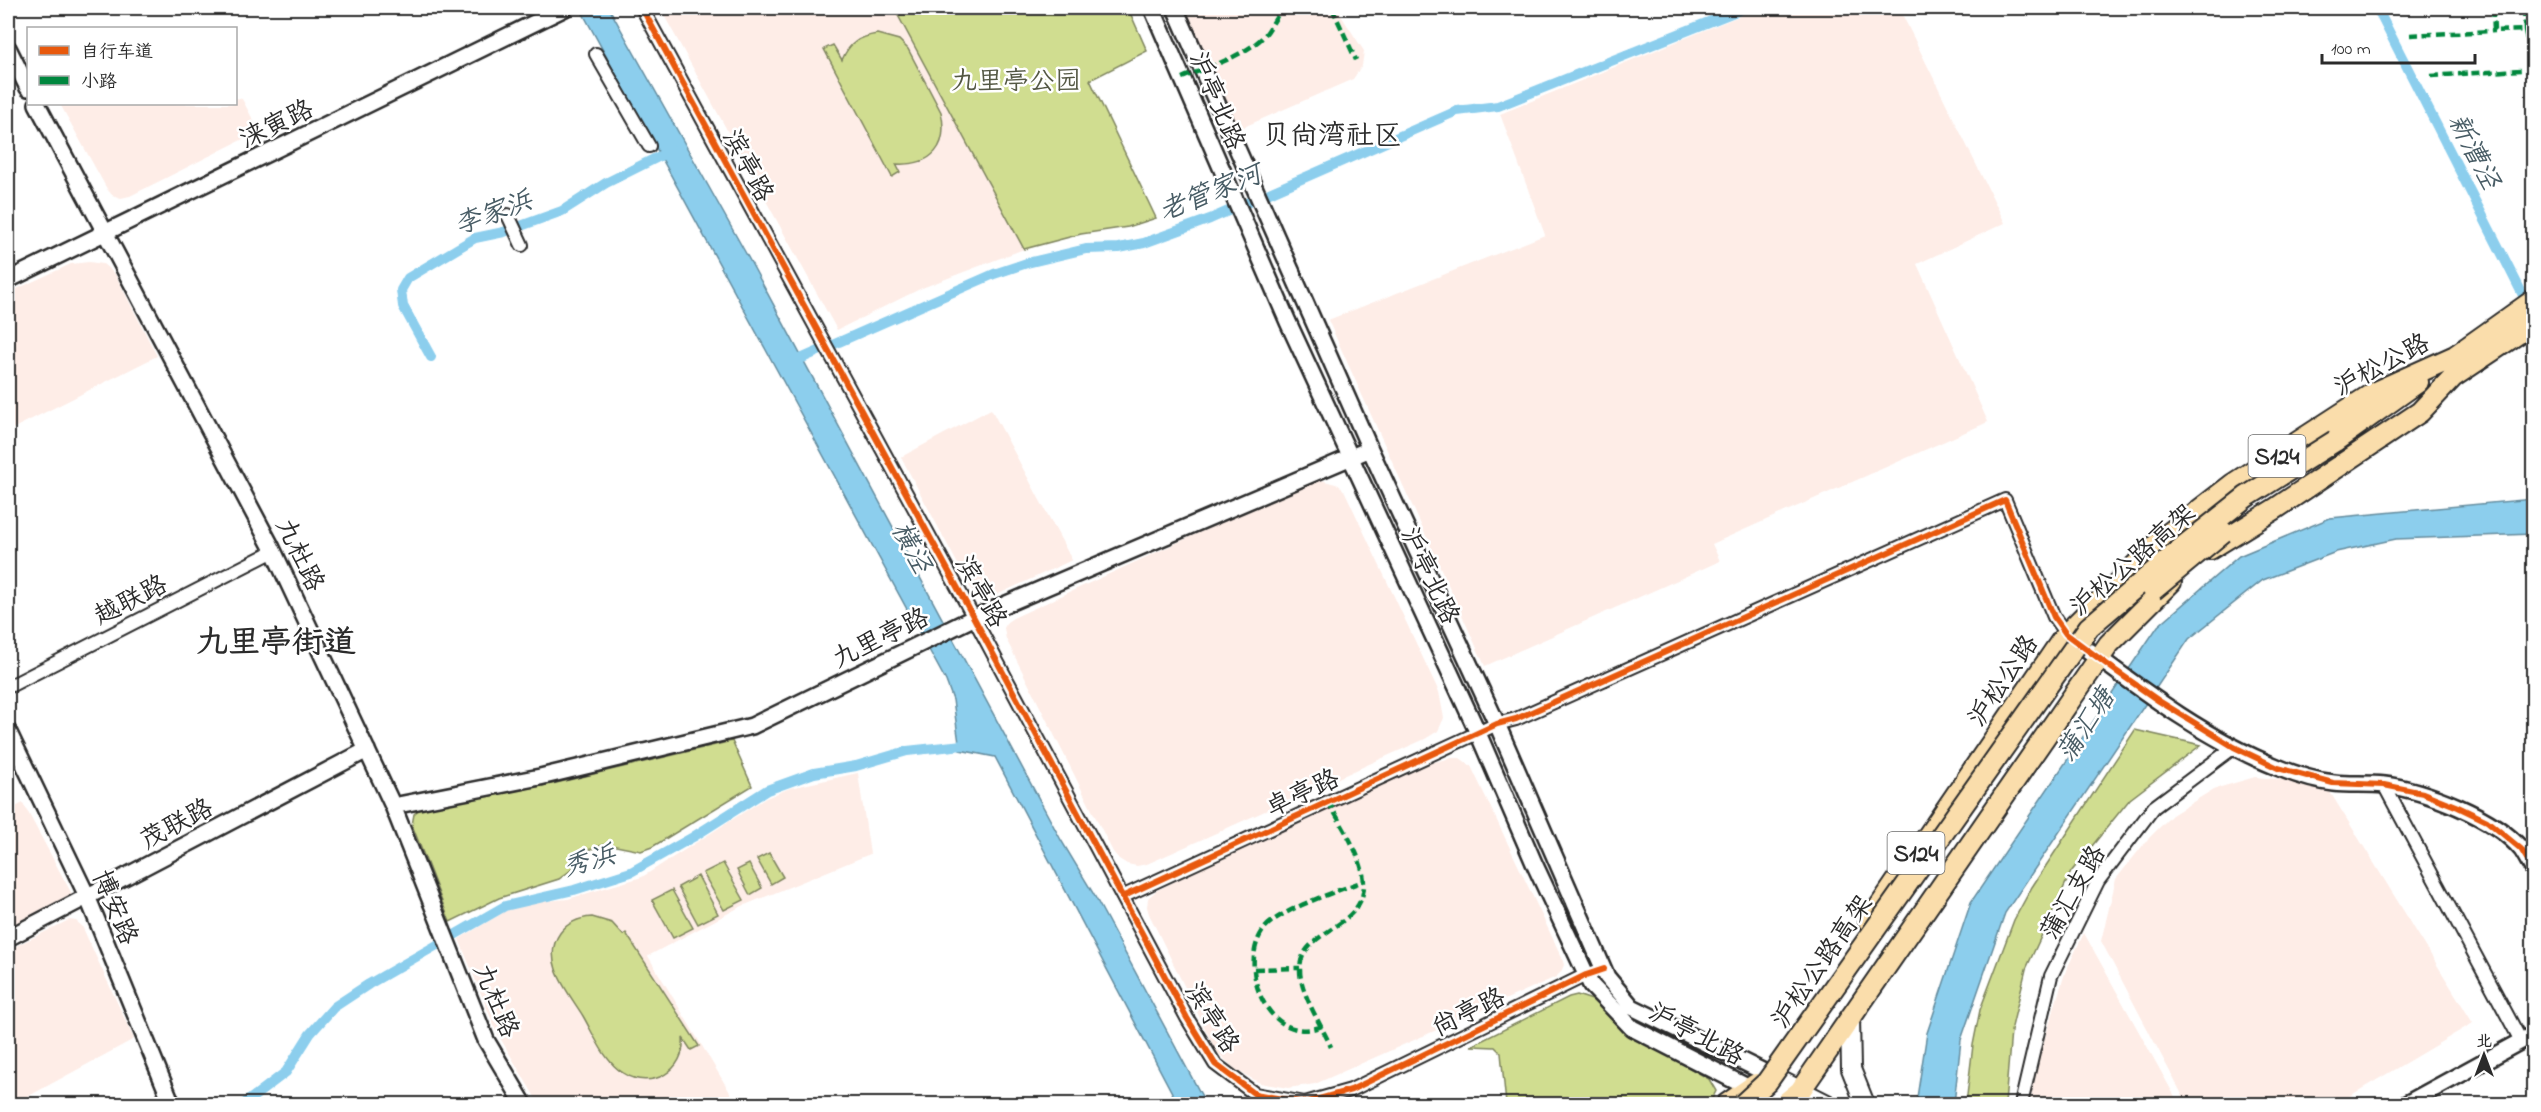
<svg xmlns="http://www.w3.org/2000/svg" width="2541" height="1112" viewBox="0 0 2541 1112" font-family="'Indie Flower','LXGW WenKai TC',sans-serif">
  <rect width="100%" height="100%" fill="#fff"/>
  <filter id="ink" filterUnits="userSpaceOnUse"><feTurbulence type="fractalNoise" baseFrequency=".0167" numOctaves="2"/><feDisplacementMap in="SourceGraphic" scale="12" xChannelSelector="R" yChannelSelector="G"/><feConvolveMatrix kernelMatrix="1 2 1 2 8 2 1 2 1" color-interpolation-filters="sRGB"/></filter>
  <g filter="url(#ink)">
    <path fill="#feede7" d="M660 8H894L1024 249 922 288 837 330Z
      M1183 8H1341L1340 14 1364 51 1362 66 1353 79 1237 130Z
      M1759 8H1899L2005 223 1917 264 1988 422 1712 544 1720 561 1485 666 1328 320 1545 235 1500 114Z
      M236 98 242 99 259 131 130 196 121 198 112 195 107 189 60 104H236Z
      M89 262 103 264 115 274 157 356 8 431V293L71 264Z
      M991 409 1072 560 990 598H982L971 589 901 457Z
      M1321 480 1339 485 1345 492 1439 692 1444 718 1438 731 1425 739 1147 864 1137 866 1127 864 1119 859 1113 852 1006 639 1004 628 1007 622 1013 618 1310 482Z
      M1452 758H1460L1471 766 1562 958 1564 965 1561 972 1556 977 1315 1084 1288 1088 1260 1083 1236 1070 1216 1051 1149 914 1147 907 1148 898 1156 891 1383 774Z
      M858 773 870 854 740 907 648 956 737 1104H539L496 1031 459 939 509 909 535 902 568 899 642 877 766 798 790 788Z
      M2255 777 2297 781 2330 792 2473 1023 2336 1104H2187L2101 941 2116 879 2148 839 2172 815 2214 789Z
      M23 803 74 898 8 932V811Z
      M69 920 76 921 82 926 134 1039 14 1104H8V950Z
      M2084 933 2179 1104H2030L2036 1067 2065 973Z"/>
    <path fill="#d0dd90" stroke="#7e845e" stroke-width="1.5" d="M894 8H1128L1147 51 1090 80 1156 218 1128 227 1081 234 1024 249Z
      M877 34 899 40 908 49 941 112C949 147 932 166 896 164L900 172 892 177 824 49 833 45 842 60C849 43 859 37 877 34Z
      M2135 730 2201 745 2130 799 2071 872 2026 969 2011 1031 2005 1104H1966L1973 1045 1980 1010 2014 920 2032 887Z
      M732 741 752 786 652 847 641 851 606 844 588 850 571 870 559 879 499 898 450 922 412 825 414 814 420 808 552 784Z
      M769 853 783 877 771 884 757 859Z
      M723 863 744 900 724 910 703 873Z
      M749 864 762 888 750 895 737 870Z
      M698 876 718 914 698 924 678 887Z
      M672 890 693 928 673 938 652 900Z
      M592 917 612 923 623 935 626 933 699 1046 691 1050 683 1038C686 1071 651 1091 623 1073 604 1061 594 1035 583 1016 569 993 540 961 560 933 568 922 579 918 592 917Z
      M1577 995 1592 1000 1628 1033 1709 1079 1716 1091 1711 1101 1706 1104H1506L1501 1053 1495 1047 1471 1046 1569 997Z"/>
    <path fill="#8cceed" stroke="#658d9f" stroke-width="1.5" d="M580 8H609L749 259 1061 840 1093 893 1206 1104H1178L995 757 960 750 953 700 946 681Z
      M2533 499V534L2396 539 2336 552 2263 580 2189 639 2005 913 1961 1040 1954 1104H1916L1927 1033 1971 902 2158 626 2239 556 2330 518Z"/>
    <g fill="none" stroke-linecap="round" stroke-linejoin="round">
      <path stroke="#8cceed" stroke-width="10" d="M2377 8 2529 307
        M431 357 403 306 401 290 408 278 475 238 504 232 562 211 606 183 672 150
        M789 364 994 274 1027 263 1086 249 1119 248 1144 243 1210 219 1457 111 1498 106 1744 8
        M244 1104 286 1072 310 1034 334 1007 369 984 505 906 574 890 631 872 693 837 767 790 814 773 856 766 907 751 972 744"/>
      <defs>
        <path id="minor" d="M642 8 974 618 1187 1018 1215 1064 1255 1094 1305 1103 1351 1090 1586 975 1604 969
          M596 54 649 146
          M508 215 522 245
          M8 687 274 551
          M2384 785 2521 1041
          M1124 896 1497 724 1516 719 2005 500 2054 617 2066 634
          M2021 1104 2051 976 2098 881 2154 807 2234 747"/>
        <path id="tertiary" d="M1152 8 1288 322 1478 733 1534 863 1591 985 1632 1028 1751 1089
          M1175 8 1370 449 1497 724 1607 977 1632 1007 1766 1073
          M8 48 28 88
          M37 104 271 546 393 806 486 1040 524 1104
          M8 280 565 8
          M2069 636C2134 684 2201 737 2277 767 2294 774 2316 781 2334 783 2350 785 2367 783 2384 785 2425 790 2495 817 2522 850 2526 856 2530 864 2534 870
          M8 731 87 896 172 1104
          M393 806 540 777 752 726 969 620 1370 449
          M8 938 367 750
          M2406 1104 2534 1034"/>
        <path id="secondary" d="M1850 1017 1851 1069 1865 1104
          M1766 1073 1827 1104
          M1751 1089 1796 1104"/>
        <path id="primary" d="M2335 441 2418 382
          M2210 549 2275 509 2420 412 2453 377 2534 323
          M1869 922 2066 634 2163 538 2233 484 2375 392 2455 356 2534 300
          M1727 1104 1756 1084
          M1784 1104 1800 1091 2109 644 2171 582"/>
      </defs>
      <use href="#minor" stroke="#2b2b2b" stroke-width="16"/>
      <use href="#tertiary" stroke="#2b2b2b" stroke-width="20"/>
      <use href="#secondary" stroke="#2b2b2b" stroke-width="22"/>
      <use href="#primary" stroke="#2b2b2b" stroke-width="24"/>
      <use href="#minor" stroke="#fff" stroke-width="12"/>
      <use href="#tertiary" stroke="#fff" stroke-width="15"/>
      <use href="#secondary" stroke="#fff" stroke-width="18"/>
      <use href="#primary" stroke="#faddab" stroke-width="20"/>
      <defs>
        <path id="primary-bridge" d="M2153 590 2223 532
          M1743 1104 1767 1082 2089 627 2185 545 2246 497 2335 441"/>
      </defs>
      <use href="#primary-bridge" stroke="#2b2b2b" stroke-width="24" stroke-linecap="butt"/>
      <use href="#primary-bridge" stroke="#faddab" stroke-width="20"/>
      <path stroke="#00873e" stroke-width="4.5" stroke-dasharray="9 4.5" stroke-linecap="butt" d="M1332 8 1356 60
        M2493 8 2494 31 2525 30 2534 75
        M2524 8 2525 30 2534 29
        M2410 35 2494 31
        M2431 76 2534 69
        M1182 78C1208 67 1242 57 1262 38 1271 29 1275 16 1284 8
        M1328 801C1339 821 1353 842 1360 863 1383 929 1299 925 1300 970 1300 993 1322 1026 1331 1047
        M1254 969 1300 968
        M1322 1026C1268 1048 1236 966 1264 929 1278 910 1339 891 1363 881"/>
      <defs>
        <path id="cycleway" d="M642 8 974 618 1187 1018 1215 1064 1255 1094 1305 1103 1351 1090 1586 975 1604 969
          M1124 896 1497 724 1516 719 2005 500 2054 617 2066 634 2116 671 2159 701 2234 747 2278 768 2333 783 2384 785 2423 793 2458 807 2487 821 2521 849 2534 870"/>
      </defs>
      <use href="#cycleway" stroke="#fff" stroke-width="10"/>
      <use href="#cycleway" stroke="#e8590c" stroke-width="6"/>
    </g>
  </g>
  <g text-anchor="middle" stroke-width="5" stroke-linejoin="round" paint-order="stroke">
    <g fill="#fff" stroke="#6b6b6b" stroke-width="1.5">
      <rect x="2248.5" y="435" width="57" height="42" rx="4.5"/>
      <rect x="1887.5" y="832" width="57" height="42" rx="4.5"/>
    </g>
    <g font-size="24" font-weight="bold" fill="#2b2b2b">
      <text x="2277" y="464">S124</text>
      <text x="1916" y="861">S124</text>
    </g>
    <g font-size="26" fill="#545844" stroke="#fff">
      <text x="1016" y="89">九里亭公园</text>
    </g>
    <g font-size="26" fill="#2b2b2b" stroke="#fff">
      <text transform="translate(1218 100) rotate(67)" y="9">沪亭北路</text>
      <text transform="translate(276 123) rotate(-26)" y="9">涞寅路</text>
      <text transform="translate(749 165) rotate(62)" y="9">滨亭路</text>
      <text transform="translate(2381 364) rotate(-28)" y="9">沪松公路</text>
      <text transform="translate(301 554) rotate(64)" y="9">九杜路</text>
      <text transform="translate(2132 559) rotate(-41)" y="9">沪松公路高架</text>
      <text transform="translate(1431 575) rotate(65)" y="9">沪亭北路</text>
      <text transform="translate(982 591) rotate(61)" y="9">滨亭路</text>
      <text transform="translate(130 599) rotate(-27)" y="9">越联路</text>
      <text transform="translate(880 637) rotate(-26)" y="9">九里亭路</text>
      <text transform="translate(2002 680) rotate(-56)" y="9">沪松公路</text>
      <text transform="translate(1302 792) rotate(-25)" y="9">卓亭路</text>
      <text transform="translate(176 823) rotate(-28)" y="9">茂联路</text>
      <text transform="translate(2072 892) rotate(-60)" y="9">蒲汇支路</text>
      <text transform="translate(116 907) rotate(67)" y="9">博安路</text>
      <text transform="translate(1821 961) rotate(-55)" y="9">沪松公路高架</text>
      <text transform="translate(497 1000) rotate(67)" y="9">九杜路</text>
      <text transform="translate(1468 1011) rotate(-26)" y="9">尚亭路</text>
      <text transform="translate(1213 1017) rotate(58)" y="9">滨亭路</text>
      <text transform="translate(1697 1033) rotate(28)" y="9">沪亭北路</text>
    </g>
    <g font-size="27" font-style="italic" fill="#485c65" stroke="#fff">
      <text transform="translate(2475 151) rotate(63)" y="9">新漕泾</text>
      <text transform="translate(1210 192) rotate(-22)" y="9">老管家河</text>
      <text transform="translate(493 212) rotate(-20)" y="9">李家浜</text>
      <text transform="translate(912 547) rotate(62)" y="9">横泾</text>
      <text transform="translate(2085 725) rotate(-56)" y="9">蒲汇塘</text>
      <text transform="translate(589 860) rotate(-16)" y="9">秀浜</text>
    </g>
    <g font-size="28" fill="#2b2b2b" stroke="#fff">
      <text x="1332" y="144">贝尚湾社区</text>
    </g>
    <g font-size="32" font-weight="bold" fill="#2b2b2b" stroke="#fff">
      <text x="276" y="652">九里亭街道</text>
    </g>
  </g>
  <rect width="2541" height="1112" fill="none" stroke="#fff" stroke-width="30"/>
  <rect x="15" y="15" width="2511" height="1082" fill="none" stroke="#2b2b2b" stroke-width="2" filter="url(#ink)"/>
  <rect x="27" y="27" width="210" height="78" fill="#ffffff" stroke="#aaaaaa" stroke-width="1.5"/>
  <rect x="39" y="46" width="30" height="9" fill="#e8590c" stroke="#aaaaaa" stroke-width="1.5"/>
  <text x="81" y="57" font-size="18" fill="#2b2b2b">自行车道</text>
  <rect x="39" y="76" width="30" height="9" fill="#00873e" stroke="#aaaaaa" stroke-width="1.5"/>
  <text x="81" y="87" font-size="18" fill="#2b2b2b">小路</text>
  <g transform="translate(2484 1055)" stroke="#ffffff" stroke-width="4.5" paint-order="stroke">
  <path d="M0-4.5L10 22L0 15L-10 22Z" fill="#2b2b2b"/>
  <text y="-9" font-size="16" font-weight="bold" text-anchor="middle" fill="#2b2b2b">北</text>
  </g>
  <path d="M2322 54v9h153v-9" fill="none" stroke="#2b2b2b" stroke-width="3"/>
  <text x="2331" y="54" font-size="18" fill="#2b2b2b" stroke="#ffffff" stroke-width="4.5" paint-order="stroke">100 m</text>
</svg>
